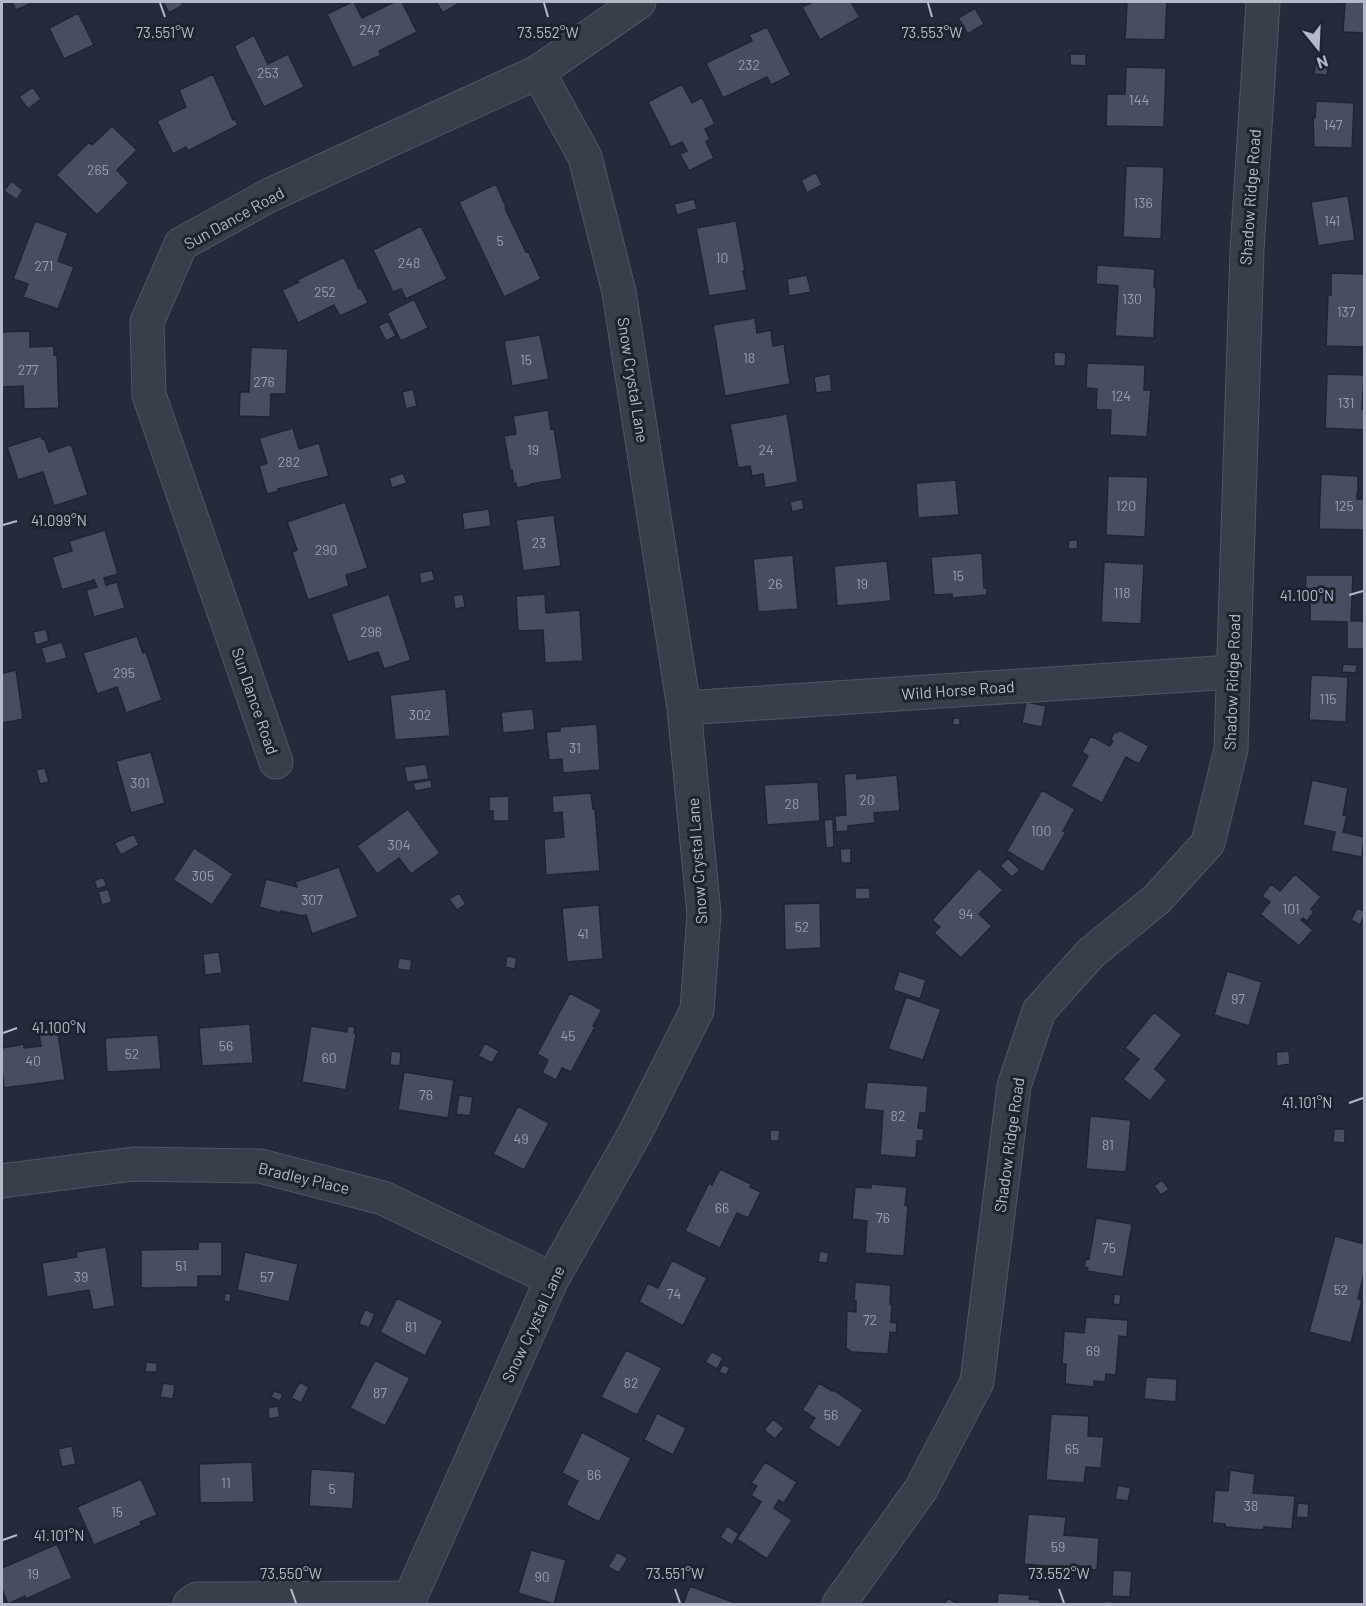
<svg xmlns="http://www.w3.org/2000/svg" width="1366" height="1606" viewBox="0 0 1366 1606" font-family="Barlow,sans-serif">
  <rect width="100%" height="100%" fill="#252b3b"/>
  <path fill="#474e60" stroke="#202532" stroke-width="1.5" d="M12 2H34L16 10Z
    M163 2H181L183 5 169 13Z
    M352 2H354L362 18 394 2H402L417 32 379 51 381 55 353 68 327 14Z
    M436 2H461L443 13Z
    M813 2H851L860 17 820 40 802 7Z
    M1127 2H1167L1165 40 1125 39Z
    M1330 2H1364V33L1343 32 1345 3Z
    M975 8 984 24 968 34 958 18Z
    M78 13 94 45 64 59 49 28Z
    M191 25 196 33 188 37 184 29Z
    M767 27 791 75 771 85 767 77 723 98 706 63 752 41 749 35Z
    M254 35 268 64 288 54 304 87 264 107 234 46Z
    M1070 54H1086V66L1070 65Z
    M1316 62 1329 63 1327 75 1314 74Z
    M1126 67 1166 68 1164 127 1106 126 1107 94H1125Z
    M213 74 233 120 235 119 238 125 188 151 186 147 173 154 157 121 186 107 179 90Z
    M682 84 692 103 702 97 715 124 705 129 710 139 706 142 714 158 689 171 680 154 687 151 682 142 671 147 648 102Z
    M33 87 41 99 28 109 19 97Z
    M1316 101 1354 103 1352 148 1314 147 1313 118H1315Z
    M112 126 137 150 117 170 129 183 97 215 56 175 89 142 92 145Z
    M1126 166 1164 167 1161 239 1123 237Z
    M816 172 822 185 807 193 801 180Z
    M11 181 23 190 17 200 4 191Z
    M496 184 506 207 505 208 526 252 528 251 541 279 504 297 459 202Z
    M1348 196 1355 240 1318 246 1311 202Z
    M694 199 697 209 677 215 674 204Z
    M35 221 68 233 58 261 74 267 58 309 23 297 28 284 13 279Z
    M736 221 745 271H743L747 290 709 296 696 228Z
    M421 226 447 279 406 299 401 289 393 292 373 250Z
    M344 257 359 289 361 288 368 303 340 316 334 305 298 323 282 290 299 282 297 280Z
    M1097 265 1155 269 1154 287H1156L1154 338 1115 336 1118 286 1096 284Z
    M1331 273 1364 274V347L1326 346 1328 295H1331Z
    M807 275 811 292 789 296 787 279Z
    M414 299 428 328 401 341 387 313Z
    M755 318 757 333 771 330 773 346 784 344 790 384 725 396 713 325Z
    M388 321 396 336 386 341 378 326Z
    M30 331V347L54 346V355L57 354 59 408 24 409 23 386 2 387V332Z
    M540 335 549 379 512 386 504 341Z
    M251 347 288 349 286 394H271L270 417 239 416 240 392H249Z
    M1054 352 1066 353 1065 366H1054Z
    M1087 363 1145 365 1144 390H1151L1147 437 1110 435 1111 410H1096L1097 389 1086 388Z
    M830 374 832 391 816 393 814 377Z
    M1327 374 1364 375 1362 409 1364 410V430L1325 428Z
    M413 389 417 406 406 409 402 392Z
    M548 410 551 429 554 428 562 479 531 484V485L517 488 516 483 514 484 512 470H510L504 436 516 434 513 416Z
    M787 414 798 482 765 488 763 474 752 476 750 466 738 468 730 424Z
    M293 428 299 449 319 443 329 476 278 489 279 491 267 494 259 466 267 463 259 438Z
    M41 436 42 439 44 438 49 452 71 444 88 495 54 506 43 472 18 480 7 447Z
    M403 473 407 483 392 488 389 478Z
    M1321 474 1358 476V493H1357V499H1364V530L1319 529Z
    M1108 476 1148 477 1145 537 1106 535Z
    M956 480 959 515 918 518 916 483Z
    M802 499 804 509 792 512 790 502Z
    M345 502 368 568 346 575 349 586 308 600 292 552 297 550 287 522Z
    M489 509 491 526 464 530 462 513Z
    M554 515 561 566 523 571 516 520Z
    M105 530 118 574 104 578 106 585 117 582 125 608 94 617 86 590 97 587 94 580 62 590 52 557 72 551 69 541Z
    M1069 540H1078L1077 549H1068Z
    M982 553 984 588H987V595L952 598V594L934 595 931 557Z
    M793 555 798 609 758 612 753 559Z
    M887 561 891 601 837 606 834 566Z
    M1104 562 1144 564 1141 624 1101 622Z
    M432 570 435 580 421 584 419 573Z
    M1306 575H1353L1351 621H1364V649H1347V622L1310 621V593H1305Z
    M389 594 411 660 384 669 378 652 348 662 331 614Z
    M463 594 465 607 455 609 453 596Z
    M545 594 546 613 580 610 583 661 545 663 543 630 518 631 516 596Z
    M46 629 49 641 36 645 33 632Z
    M137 636 143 653 146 652 162 700 126 713 117 687 97 694 83 653Z
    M62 642 67 658 46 664 41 648Z
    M1343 664 1357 665 1356 673 1342 672Z
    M2 667 3 673 16 670 23 719 2 723Z
    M1311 675 1348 677 1346 722 1309 720Z
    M446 689 450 736 395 740 390 695Z
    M1026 702 1046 706 1042 727 1022 723Z
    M533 709 535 730 503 733 501 712Z
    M953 718H960V725H953Z
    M597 724 600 770 563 773 562 759 549 760 546 732 560 731V727Z
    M1119 730 1149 746 1139 764 1126 757 1102 803 1071 786 1088 756 1082 752 1091 736 1110 746 1113 741 1111 739 1115 731 1117 733Z
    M151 752 165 803 131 813 116 761Z
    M426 764 429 779 407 782 404 767Z
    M45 768 49 782 40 784 36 770Z
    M857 773V779L897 775 900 811 874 813 875 823 848 826V831L836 832 835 816 846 815 844 774Z
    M431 780 432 788 415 791 413 783Z
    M1312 780 1348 788 1343 815 1347 816 1343 832 1364 837 1362 857 1331 851 1335 832 1303 825Z
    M818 782 820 821 767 825 764 785Z
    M1042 790 1075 809 1063 831 1066 832 1043 872 1007 851Z
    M591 793 593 809H595L600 871 546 875 544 839 564 837 562 812 553 813 552 796Z
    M509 796V821H493V811H489V797Z
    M408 809 440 853 411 874 399 858 377 874 357 846Z
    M833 819 834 847 826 848 824 820Z
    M134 834 139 845 121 855 114 843Z
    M194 848 233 874 212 905 173 880Z
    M851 848V863H841L840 849Z
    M1008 858 1020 870 1012 877 1000 866Z
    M339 867 358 917 312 934 306 915 302 916 281 911V913L259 907 266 879 297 887 295 882Z
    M979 868 1003 890 979 914 992 926 961 958 934 933 940 927 932 920Z
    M1295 874 1321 897 1311 909 1314 912 1307 921 1303 918 1301 920 1313 930 1299 946 1260 914 1270 902 1262 896 1271 884 1280 891Z
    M103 877 107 886 97 889 94 881Z
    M855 888H870V899H855Z
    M108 889 112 902 102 905 98 892Z
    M459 893 466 904 457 910 449 899Z
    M820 903 821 948 785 950 784 904Z
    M599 905 603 959 567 962 562 908Z
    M1357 908 1364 911V916L1360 925 1351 920Z
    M219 952 222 973 205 975 203 954Z
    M507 956 517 958 515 969 505 967Z
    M399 958 412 960 410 971 397 969Z
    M899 971 926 980 920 999 893 990Z
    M1227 971 1262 982 1249 1026 1214 1015Z
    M570 993 602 1010 593 1026 595 1027 571 1072 562 1068 556 1080 542 1073 548 1060 537 1054Z
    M906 997 941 1009 923 1060 888 1049Z
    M1154 1012 1182 1035 1155 1069 1167 1080 1150 1101 1123 1079 1139 1059 1125 1048Z
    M250 1024 253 1063 202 1066 199 1028Z
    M57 1026 65 1080 4 1088 2 1069V1048L24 1044V1048L41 1046 38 1029Z
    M311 1026 347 1032 348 1026 355 1027 354 1033 356 1034 346 1090 302 1082Z
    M158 1035 161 1069 107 1072 105 1038Z
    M485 1043 499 1051 492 1063 478 1056Z
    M391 1051 401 1052 400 1066 390 1065Z
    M1289 1051 1290 1064 1277 1066 1276 1052Z
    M404 1072 454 1080 448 1118 398 1110Z
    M867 1082 928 1086 926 1113H920L918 1128 924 1129 923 1141H917L916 1158 880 1155 883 1111 864 1109Z
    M459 1095 473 1097 470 1116 456 1114Z
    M518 1106 549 1123 524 1170 493 1154Z
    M1090 1116 1131 1120 1126 1172 1086 1169Z
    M1334 1129H1345V1143L1333 1142Z
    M770 1130H780L779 1141H770Z
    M720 1169 751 1184 750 1187 761 1192 748 1218 737 1213 720 1248 685 1231 709 1183 712 1185Z
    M1162 1180 1169 1189 1161 1195 1154 1186Z
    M871 1184 907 1187 905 1205 908 1206 904 1256 865 1253 867 1221 852 1219 855 1187 871 1188Z
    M1096 1218 1132 1224 1123 1277 1087 1271 1088 1268 1084 1267 1086 1258 1089 1259Z
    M1335 1236 1364 1244V1274L1358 1299 1362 1300 1351 1343 1309 1332Z
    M198 1242H222V1276H198V1287L141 1288V1250L198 1249Z
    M106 1247 115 1306 93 1310 89 1290 47 1297 42 1263 77 1257 76 1252Z
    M820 1251 829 1253 827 1263 818 1262Z
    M245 1252 298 1264 289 1302 237 1290Z
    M672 1260 707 1278 683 1326 639 1302 648 1283 658 1288Z
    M855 1282 891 1285 890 1304H892L891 1322 897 1323 896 1333 890 1332 888 1354 852 1352 846 1348 847 1311 856 1312V1301H854Z
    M225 1293 231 1294 230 1302 224 1301Z
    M1114 1294 1121 1295 1120 1305 1113 1304Z
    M397 1298 443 1321 425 1356 380 1332Z
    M365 1309 375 1314 369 1328 359 1324Z
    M1086 1317 1128 1320 1127 1337 1119 1336 1116 1375 1106 1374 1105 1382 1094 1381V1387L1065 1384 1066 1364H1062L1064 1331 1084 1333Z
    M626 1350 662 1368 637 1415 601 1397Z
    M712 1351 723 1358 717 1369 705 1362Z
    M375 1360 410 1378 385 1426 350 1408Z
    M146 1362 157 1363V1372H145Z
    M723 1364 730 1368 726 1375 719 1372Z
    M1146 1377 1177 1379 1176 1402 1144 1399Z
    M300 1382 309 1387 301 1403 291 1398Z
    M163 1383 175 1385 173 1399 160 1397Z
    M819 1383 832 1391 833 1390 863 1410 839 1448 808 1428 815 1418 802 1410Z
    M274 1391 283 1394 280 1401 271 1397Z
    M278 1406 280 1417 269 1419 268 1408Z
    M657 1413 686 1428 673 1455 644 1440Z
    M1051 1414 1089 1416 1088 1436 1104 1437 1101 1468 1086 1467 1084 1483 1046 1480Z
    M773 1419 784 1428 775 1439 764 1430Z
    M582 1432 631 1458 599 1522 566 1505 578 1481 562 1473Z
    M72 1446 76 1464 62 1467 58 1449Z
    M252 1462 254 1502 200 1503 199 1464Z
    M765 1462 797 1482 784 1503 779 1500 774 1508 792 1520 767 1559 737 1539 761 1502 751 1495 757 1486 751 1483Z
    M311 1469 355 1472 353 1509 309 1506Z
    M1230 1470 1255 1474 1253 1493 1295 1496 1292 1529 1264 1527 1263 1530 1225 1527V1524L1212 1523 1215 1490 1228 1491Z
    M141 1479 157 1515 140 1522 141 1525 94 1545 77 1507Z
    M1118 1485 1131 1488 1128 1501 1115 1499Z
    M1298 1503 1309 1504 1308 1518 1296 1517Z
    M1028 1514 1066 1517 1064 1535 1099 1538 1097 1570 1073 1569 1072 1581 1055 1580 1056 1567 1024 1564Z
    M727 1526 739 1534 732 1545 720 1537Z
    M57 1544 72 1578 26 1599 25 1596 8 1604 2 1589V1568Z
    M531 1550 566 1560 554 1604 518 1593Z
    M617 1552 628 1558 619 1573 608 1567Z
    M1113 1570 1132 1571 1130 1597 1112 1596Z
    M690 1586 738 1604H683Z
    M998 1593 1030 1595 1029 1599 1040 1600V1604H995L997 1602Z
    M948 1598 958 1604H944Z
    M1104 1601 1121 1603V1604H1104Z"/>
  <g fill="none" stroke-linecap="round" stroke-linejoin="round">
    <defs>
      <path id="minor" d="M684 708 1232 672
        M276 762 149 395 147 322 181 244 270 195 538 72 639 2
        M2 1181 134 1164 260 1166 383 1198 552 1279
        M190 1604 197 1599 410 1598
        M411 1604 410 1598 552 1279 635 1133 697 1010 704 914 684 708 619 292 585 157 538 72
        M839 1604 921 1489 977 1382 1014 1086 1039 1011 1091 953 1157 899 1208 843 1231 749 1247 250 1263 2"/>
    </defs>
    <use href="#minor" stroke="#515663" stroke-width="35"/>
    <use href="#minor" stroke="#393e4b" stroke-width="33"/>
  </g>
  <path fill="none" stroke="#b5b9c7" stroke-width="2" d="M160 3 165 17M544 3 548 17M928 3 932 17M3 525 17 521M1349 595 1363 591M3 1033 17 1028M1349 1103 1363 1098M3 1540 17 1535M291 1589 296 1603M675 1589 680 1603M1059 1589 1064 1603"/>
  <g text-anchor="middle" stroke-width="6" stroke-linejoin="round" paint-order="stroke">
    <g font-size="14" fill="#9a9ead">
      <text x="370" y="35">247</text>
      <text x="749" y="70">232</text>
      <text x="268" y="78">253</text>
      <text x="1139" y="105">144</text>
      <text x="1333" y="130">147</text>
      <text x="98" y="175">265</text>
      <text x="1143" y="208">136</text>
      <text x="1332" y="226">141</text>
      <text x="500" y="246">5</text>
      <text x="722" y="263">10</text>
      <text x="409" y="268">248</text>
      <text x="44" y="271">271</text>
      <text x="325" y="297">252</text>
      <text x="1132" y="304">130</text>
      <text x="1346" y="317">137</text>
      <text x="749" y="363">18</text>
      <text x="526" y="365">15</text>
      <text x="28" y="375">277</text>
      <text x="264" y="387">276</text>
      <text x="1121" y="401">124</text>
      <text x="1346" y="408">131</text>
      <text x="533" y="455">19</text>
      <text x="766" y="455">24</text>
      <text x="289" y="467">282</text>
      <text x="1126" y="511">120</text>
      <text x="1344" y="511">125</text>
      <text x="539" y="548">23</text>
      <text x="326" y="555">290</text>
      <text x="958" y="581">15</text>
      <text x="775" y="589">26</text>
      <text x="862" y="589">19</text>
      <text x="1122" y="598">118</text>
      <text x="371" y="637">296</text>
      <text x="124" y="678">295</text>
      <text x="1328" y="704">115</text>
      <text x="420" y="720">302</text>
      <text x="575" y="753">31</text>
      <text x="140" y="788">301</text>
      <text x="867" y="805">20</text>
      <text x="792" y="809">28</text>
      <text x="1041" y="836">100</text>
      <text x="399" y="850">304</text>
      <text x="203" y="881">305</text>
      <text x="312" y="905">307</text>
      <text x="1291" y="914">101</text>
      <text x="966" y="919">94</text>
      <text x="802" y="932">52</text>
      <text x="583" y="939">41</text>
      <text x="1238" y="1004">97</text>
      <text x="568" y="1041">45</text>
      <text x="226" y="1051">56</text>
      <text x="132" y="1059">52</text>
      <text x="329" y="1063">60</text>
      <text x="33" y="1066">40</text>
      <text x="426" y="1100">76</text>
      <text x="898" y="1121">82</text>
      <text x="521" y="1144">49</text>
      <text x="1108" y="1150">81</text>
      <text x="722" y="1213">66</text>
      <text x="883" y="1223">76</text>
      <text x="1109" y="1253">75</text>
      <text x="181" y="1271">51</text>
      <text x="81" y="1282">39</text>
      <text x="267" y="1282">57</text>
      <text x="1341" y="1295">52</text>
      <text x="674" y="1299">74</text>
      <text x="870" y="1325">72</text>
      <text x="411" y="1332">81</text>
      <text x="1093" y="1356">69</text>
      <text x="631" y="1388">82</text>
      <text x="380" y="1398">87</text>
      <text x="831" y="1420">56</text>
      <text x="1072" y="1454">65</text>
      <text x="594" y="1480">86</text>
      <text x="226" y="1488">11</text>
      <text x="332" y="1494">5</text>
      <text x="1251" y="1511">38</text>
      <text x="117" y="1517">15</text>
      <text x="1058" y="1552">59</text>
      <text x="33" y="1579">19</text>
      <text x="542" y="1582">90</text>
    </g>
    <g font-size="16" fill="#b5b9c7" stroke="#1e2330">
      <text transform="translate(1250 197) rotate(-86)" y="6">Shadow Ridge Road</text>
      <text transform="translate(234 218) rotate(-29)" y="6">Sun Dance Road</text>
      <text transform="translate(633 380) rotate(81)" y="6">Snow Crystal Lane</text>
      <text transform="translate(1232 682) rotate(-88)" y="6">Shadow Ridge Road</text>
      <text transform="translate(958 690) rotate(-4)" y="6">Wild Horse Road</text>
      <text transform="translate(255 701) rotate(71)" y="6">Sun Dance Road</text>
      <text transform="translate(697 861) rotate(-94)" y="6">Snow Crystal Lane</text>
      <text transform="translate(1009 1145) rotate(-82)" y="6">Shadow Ridge Road</text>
      <text transform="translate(304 1178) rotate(13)" y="6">Bradley Place</text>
      <text transform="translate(533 1324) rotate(-65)" y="6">Snow Crystal Lane</text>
    </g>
  </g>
  <g font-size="15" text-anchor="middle" fill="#b5b9c7" stroke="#1e2330" stroke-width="6" stroke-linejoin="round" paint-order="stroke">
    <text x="165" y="38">73.551°W</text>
    <text x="548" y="38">73.552°W</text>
    <text x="932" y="38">73.553°W</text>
    <text x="59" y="526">41.099°N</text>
    <text x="1307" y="601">41.100°N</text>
    <text x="59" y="1033">41.100°N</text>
    <text x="1307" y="1108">41.101°N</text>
    <text x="59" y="1541">41.101°N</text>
    <text x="291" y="1579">73.550°W</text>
    <text x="675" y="1579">73.551°W</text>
    <text x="1059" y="1579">73.552°W</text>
  </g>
  <rect width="1366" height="1606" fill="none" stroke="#b5b9c7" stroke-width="6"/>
  <g transform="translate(1318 48) rotate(162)" stroke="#1e2330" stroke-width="4.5" paint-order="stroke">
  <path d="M0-4.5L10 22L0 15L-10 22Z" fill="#b5b9c7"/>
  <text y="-9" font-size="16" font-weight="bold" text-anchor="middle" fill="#b5b9c7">N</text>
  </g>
</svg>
